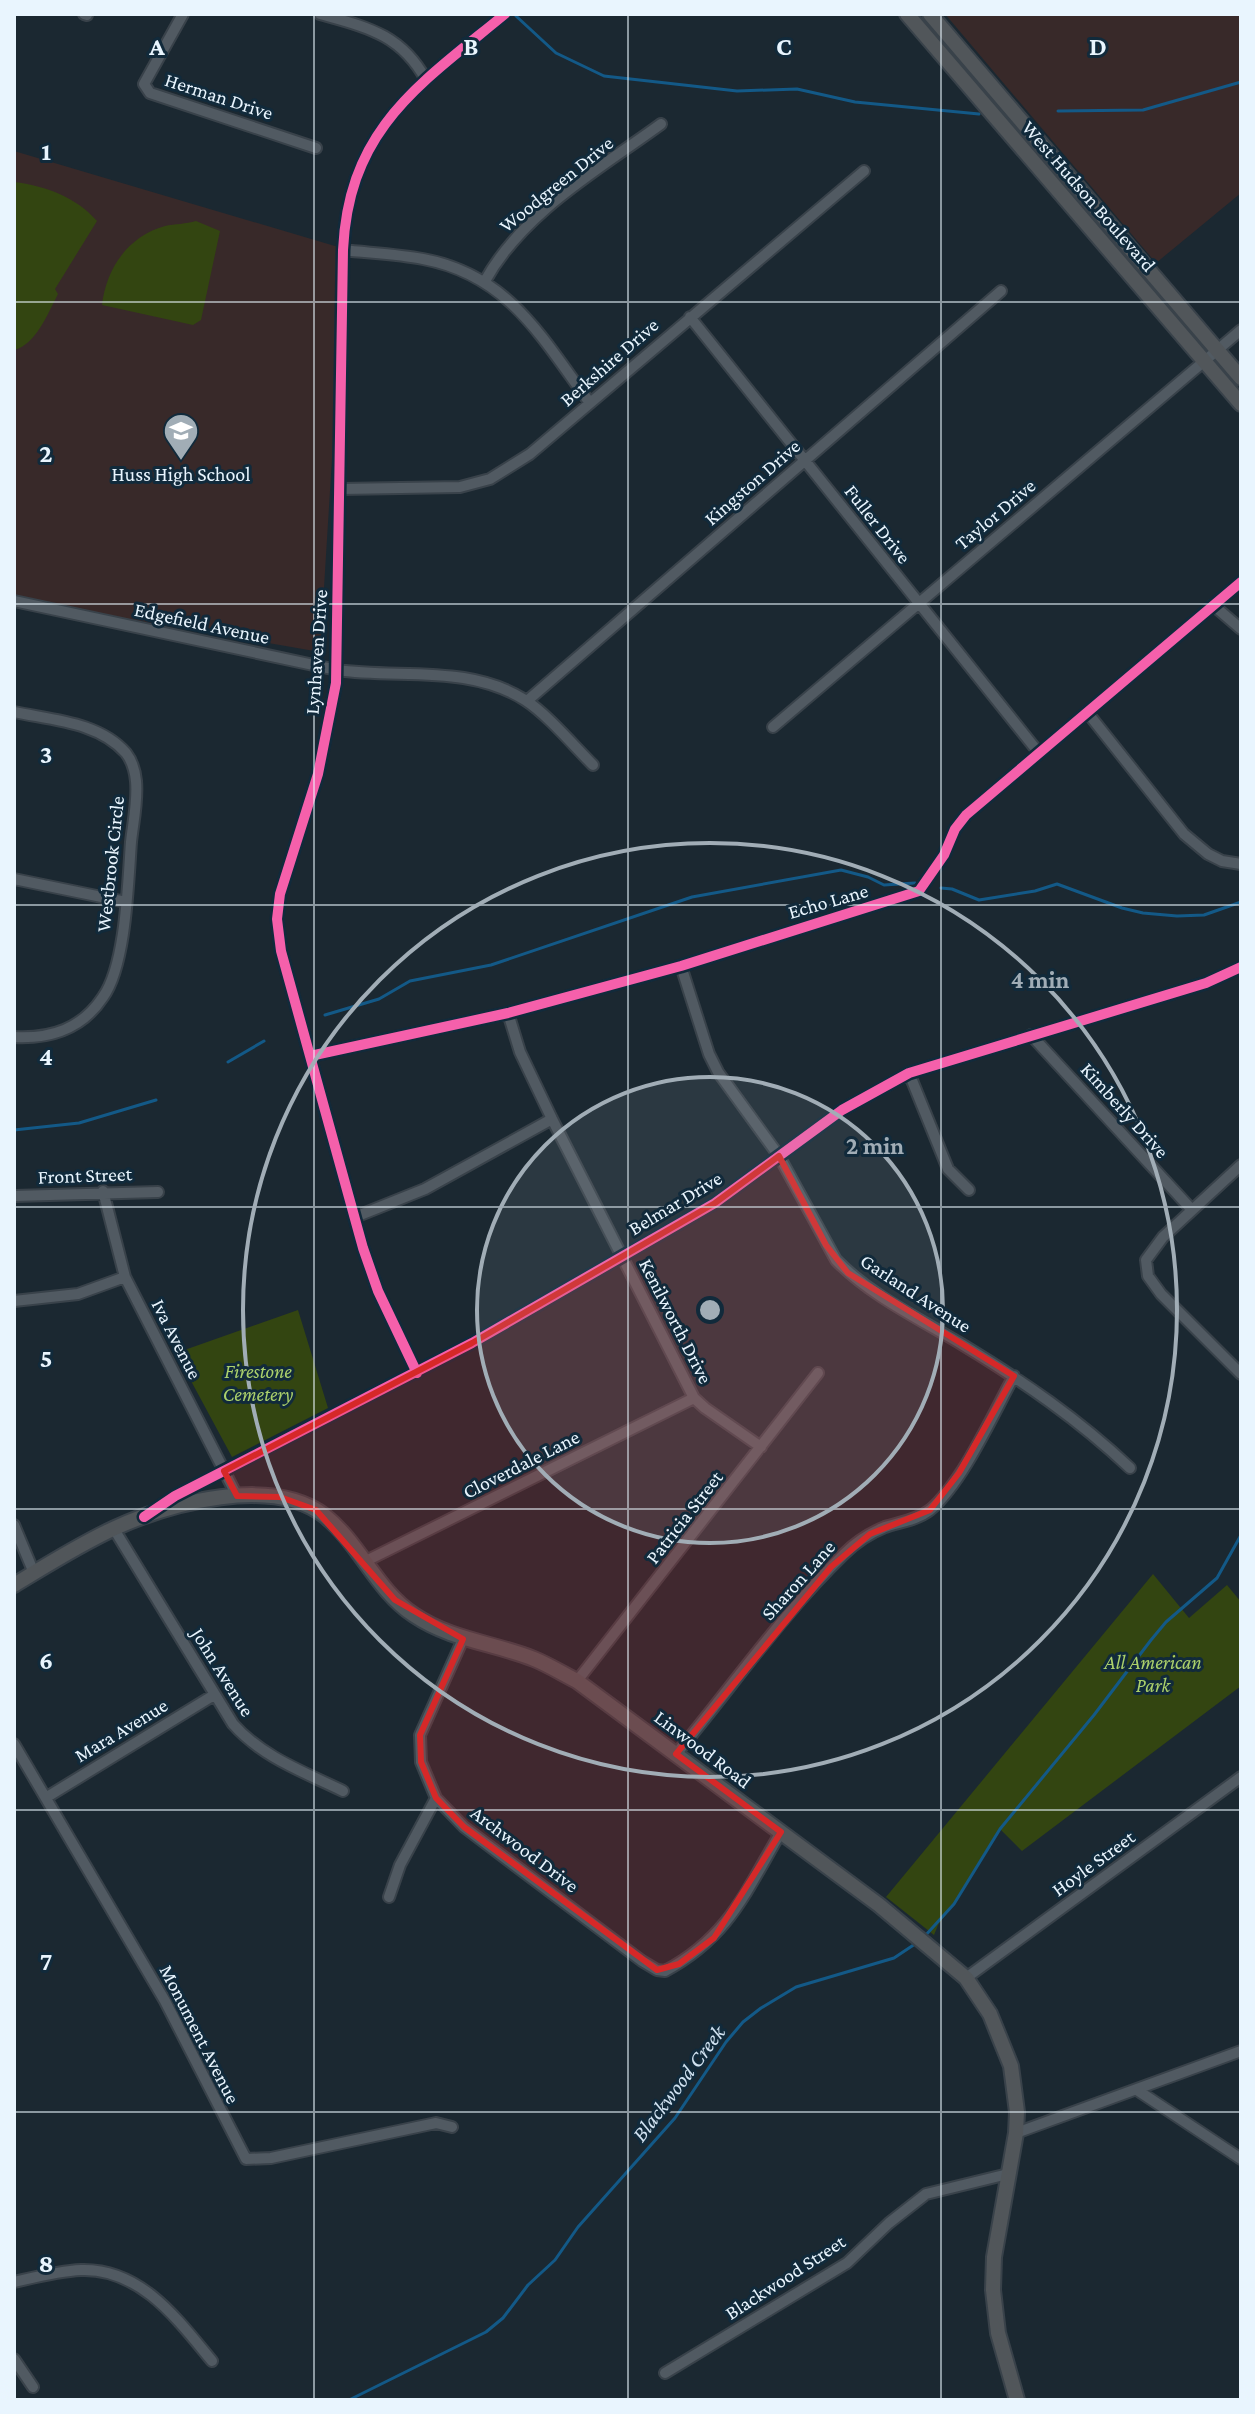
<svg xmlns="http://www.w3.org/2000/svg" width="1255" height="2414" viewBox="0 0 1255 2414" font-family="'Crimson Pro',serif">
  <rect width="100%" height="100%" fill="#1b2831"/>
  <path fill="#382929" d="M945 14H1241V193L1156 263Z
    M14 151 345 249 320 652 14 599Z"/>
  <path fill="#334511" d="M14 182C46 186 76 197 97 221L55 289 58 294C48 313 36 345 14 350Z
    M196 221 220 231 201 320 193 325 102 305C106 269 128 236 165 226 175 224 186 224 196 221Z
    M298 1310 328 1408 232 1457 176 1353Z
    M1153 1574 1189 1618 1227 1585 1241 1602V1686L1022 1851 1000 1829 954 1904 938 1925 934 1935 886 1897Z"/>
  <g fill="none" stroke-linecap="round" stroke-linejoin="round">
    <path stroke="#135987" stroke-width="3" d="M516 16 556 53 604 76 737 91 797 89 855 102 979 114
      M1058 111 1143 110 1241 82
      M941 888 952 889 979 900 1035 891 1057 884 1122 908 1143 913 1177 916 1204 915 1241 902
      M325 1015 379 999 410 981 491 965 692 897 841 870 868 877 884 885 915 883
      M228 1062 264 1041
      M14 1130 79 1123 156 1100
      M924 1937 954 1904 1000 1829 1094 1715 1151 1640 1166 1622 1217 1578 1241 1535
      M349 2400 486 2332 503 2318 528 2285 555 2260 578 2227 675 2118 726 2042 743 2022 761 2008 796 1987 894 1958 915 1944"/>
    <defs>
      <path id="minor" d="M84 14 87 15
        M183 14 144 84 150 93 316 148
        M320 14C366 27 401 34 426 80
        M343 250C369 253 397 254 423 259 509 275 542 338 590 403
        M485 281C523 212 598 170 661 124
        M690 317 1039 753
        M341 489 460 487 490 479 530 454 864 171
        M14 601 337 670C400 679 468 664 525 700 547 714 574 746 593 765
        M1213 605 1241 629
        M527 701 1001 291
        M14 712C52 720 99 722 126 753 133 762 135 771 136 781 138 801 133 823 131 842 128 882 126 965 103 997 82 1029 51 1039 14 1037
        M1087 712 1184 834 1208 854 1222 861 1241 864
        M773 727 1241 330
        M14 879 126 902
        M681 966 709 1054 718 1072 779 1156 836 1260C871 1296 920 1319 963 1345 1024 1382 1078 1419 1130 1468
        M508 1013 520 1052 552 1119 694 1398 705 1408 761 1447
        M1031 1035 1192 1210
        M310 1056 508 1013 681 966 919 891 944 855 955 829 966 815 1241 582
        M909 1073 948 1169 969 1190
        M1241 1165 1163 1237 1146 1260 1148 1276 1161 1294 1241 1374
        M103 1191 125 1277 237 1496
        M14 1196 158 1192
        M355 1217 425 1189 552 1119
        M14 1301 78 1294 125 1277
        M417 1373 378 1291 363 1248 281 951 277 919 280 894 318 774 336 683 343 250C349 128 419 85 505 14
        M156 1509 175 1496 472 1343 715 1203 842 1110 909 1073 1206 983 1241 967
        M14 1525 34 1573
        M114 1529 233 1724C262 1757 304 1772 343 1791
        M364 1562 694 1398
        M463 1639 420 1735 421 1762 436 1798 464 1827 642 1961 657 1970 665 1971C729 1937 746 1891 781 1832
        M577 1681 818 1373
        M14 1744 165 2001 246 2159 271 2158 436 2123 452 2127
        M676 1754C732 1687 782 1614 844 1554 856 1542 870 1533 885 1527 900 1522 917 1520 930 1510 963 1482 993 1414 1014 1376
        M47 1797 214 1695
        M389 1897 400 1865 436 1798
        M966 1978 1241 1777
        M1137 2090 1241 2159
        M1016 2133 1241 2051
        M14 2282C36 2277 59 2271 81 2270 141 2268 178 2320 212 2361
        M14 2359 33 2387
        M665 2373 847 2263 889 2223 926 2194 1008 2174"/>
      <path id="secondary" d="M907 14 1241 404
        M930 14 1241 378
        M14 1585C47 1565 80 1544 115 1528 170 1503 272 1475 325 1516 360 1544 376 1590 414 1615 451 1640 494 1643 534 1659 549 1665 563 1674 577 1681L879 1905 966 1978 990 2014 1011 2066 1017 2112 1016 2133 994 2257 993 2290 998 2333 1017 2400"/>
    </defs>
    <use href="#minor" stroke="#39424a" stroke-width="14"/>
    <use href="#secondary" stroke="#39424a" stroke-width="18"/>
    <use href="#minor" stroke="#515a62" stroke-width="10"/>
    <use href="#secondary" stroke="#51565a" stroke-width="14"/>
    <defs>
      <path id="cycleway" d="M310 1056 508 1013 681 966 919 891 944 855 955 829 966 815 1241 582
        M417 1373 378 1291 363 1248 281 951 277 919 280 894 318 774 336 683 343 250C349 128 419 85 505 14
        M144 1517 175 1496 472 1343 715 1203 842 1110 909 1073 1206 983 1241 967"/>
    </defs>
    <use href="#cycleway" stroke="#112a3b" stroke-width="15"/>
    <use href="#cycleway" stroke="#f560ab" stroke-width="10"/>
  </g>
  <path fill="#d62828" fill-opacity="0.2" stroke="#d62828" stroke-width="6" stroke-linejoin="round" d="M779 1156 826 1245 848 1273 1014 1376 959 1473 930 1510 870 1534 831 1567 676 1754 781 1832 714 1938 679 1964 657 1970 464 1827 436 1798 421 1762 420 1735 463 1639 395 1600 316 1510 280 1497 237 1496 224 1471 472 1343 715 1203Z"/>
  <path fill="none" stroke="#e9f5fe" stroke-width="2" stroke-opacity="0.55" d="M314 14V2400M628 14V2400M941 14V2400M14 302H1241M14 604H1241M14 905H1241M14 1207H1241M14 1509H1241M14 1810H1241M14 2112H1241"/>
  <circle cx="710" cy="1310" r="233" fill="#a1adb6" fill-opacity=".12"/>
  <g fill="none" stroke="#a1adb6" stroke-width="4">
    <circle cx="710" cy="1310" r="233"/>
    <circle cx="710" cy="1310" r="467"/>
  </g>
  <defs>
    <symbol id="school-pin" viewBox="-11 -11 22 30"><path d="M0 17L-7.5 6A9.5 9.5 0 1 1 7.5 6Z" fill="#a1adb6" stroke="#112a3b"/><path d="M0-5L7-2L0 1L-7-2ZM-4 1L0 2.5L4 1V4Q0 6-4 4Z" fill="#fff"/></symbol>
  </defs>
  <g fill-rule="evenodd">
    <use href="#school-pin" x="161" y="411" width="40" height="54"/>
  </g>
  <g text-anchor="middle" stroke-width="6" stroke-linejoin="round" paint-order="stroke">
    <g font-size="20" fill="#e9f5fe" stroke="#112a3b">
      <text transform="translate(219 96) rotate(18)" y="7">Herman Drive</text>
      <text transform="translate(556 184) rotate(-39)" y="7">Woodgreen Drive</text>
      <text transform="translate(1089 196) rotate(49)" y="7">West Hudson Boulevard</text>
      <text transform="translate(609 362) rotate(-41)" y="7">Berkshire Drive</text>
      <text transform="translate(752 482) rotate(-41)" y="7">Kingston Drive</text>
      <text transform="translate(995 514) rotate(-40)" y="7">Taylor Drive</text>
      <text transform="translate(878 524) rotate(52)" y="7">Fuller Drive</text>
      <text transform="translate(202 623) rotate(12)" y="7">Edgefield Avenue</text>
      <text transform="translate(316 652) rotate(-86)" y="7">Lynhaven Drive</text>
      <text transform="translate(110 864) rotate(-84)" y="7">Westbrook Circle</text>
      <text transform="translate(828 901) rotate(-16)" y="7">Echo Lane</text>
      <text transform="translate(1125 1110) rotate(48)" y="7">Kimberly Drive</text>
      <text transform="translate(85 1175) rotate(-2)" y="7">Front Street</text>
      <text transform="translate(675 1203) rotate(-31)" y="7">Belmar Drive</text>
      <text transform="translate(916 1293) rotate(33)" y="7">Garland Avenue</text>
      <text transform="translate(676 1321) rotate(63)" y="7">Kenilworth Drive</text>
      <text transform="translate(177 1339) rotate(63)" y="7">Iva Avenue</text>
      <text transform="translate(521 1464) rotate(-27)" y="7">Cloverdale Lane</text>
      <text transform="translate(684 1517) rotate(-52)" y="7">Patricia Street</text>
      <text transform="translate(798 1580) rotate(-48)" y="7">Sharon Lane</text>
      <text transform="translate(223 1672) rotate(58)" y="7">John Avenue</text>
      <text transform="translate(121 1730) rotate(-31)" y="7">Mara Avenue</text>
      <text transform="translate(703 1749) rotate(37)" y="7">Linwood Road</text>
      <text transform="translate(525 1849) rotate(37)" y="7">Archwood Drive</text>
      <text transform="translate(1093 1863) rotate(-36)" y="7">Hoyle Street</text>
      <text transform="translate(200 2034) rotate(63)" y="7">Monument Avenue</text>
      <text transform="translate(785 2277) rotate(-33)" y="7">Blackwood Street</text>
    </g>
    <g font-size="20" fill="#e9f5fe" stroke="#112a3b">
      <text x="181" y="481">Huss High School</text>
    </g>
    <g font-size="20" font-style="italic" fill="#acd16b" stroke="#112a3b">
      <text x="258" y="1378">Firestone<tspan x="258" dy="23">Cemetery</tspan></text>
      <text x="1153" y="1669">All American<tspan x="1153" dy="23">Park</tspan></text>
    </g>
    <g font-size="22" font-style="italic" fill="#d1e2f1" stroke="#112a3b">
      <text transform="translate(678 2083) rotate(-53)" y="8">Blackwood Creek</text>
    </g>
  </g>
  <g font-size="26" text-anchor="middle" font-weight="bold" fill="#e9f5fe" stroke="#112a3b" stroke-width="6" stroke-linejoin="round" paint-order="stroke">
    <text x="157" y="55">A</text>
    <text x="471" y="55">B</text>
    <text x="784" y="55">C</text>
    <text x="1098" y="55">D</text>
    <text x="46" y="160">1</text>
    <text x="46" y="462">2</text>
    <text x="46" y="763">3</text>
    <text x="46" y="1065">4</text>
    <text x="46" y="1367">5</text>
    <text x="46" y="1669">6</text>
    <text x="46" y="1970">7</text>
    <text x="46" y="2272">8</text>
  </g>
  <circle cx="710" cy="1310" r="12" fill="#a1adb6" stroke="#112a3b" stroke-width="4"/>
  <g font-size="24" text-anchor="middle" font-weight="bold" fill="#a1adb6" stroke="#112a3b" stroke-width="6" stroke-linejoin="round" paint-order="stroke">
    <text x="1040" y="988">4 min</text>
    <text x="875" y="1154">2 min</text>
  </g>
  <rect width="1255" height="2414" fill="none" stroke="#e9f5fe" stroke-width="32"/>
</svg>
